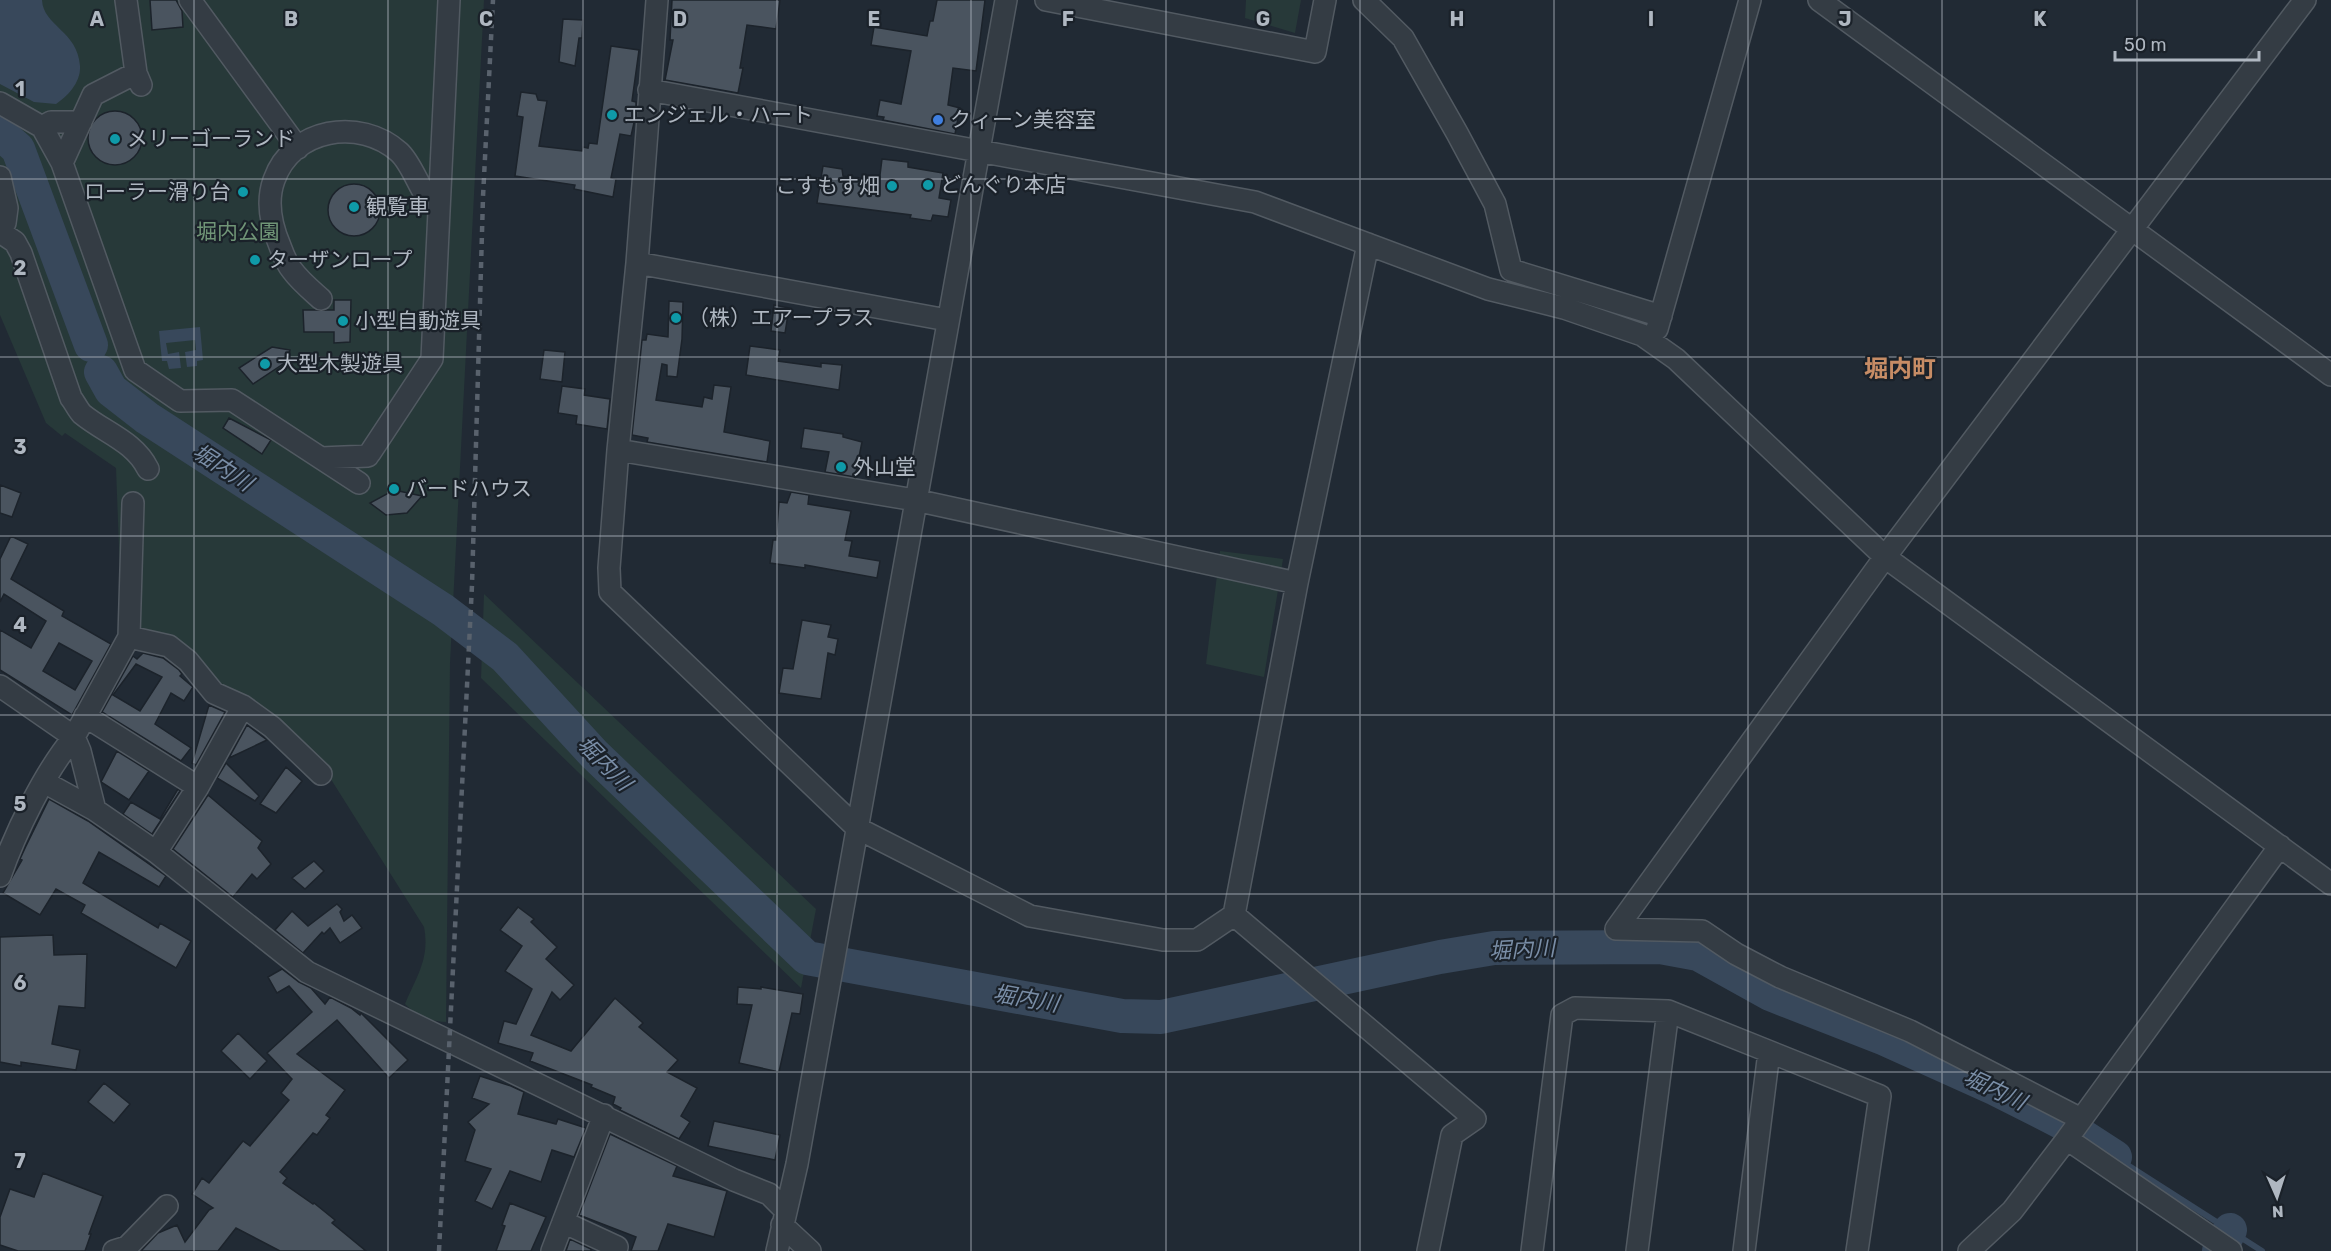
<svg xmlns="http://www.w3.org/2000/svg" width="2331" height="1251" viewBox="0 0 2331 1251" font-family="Rubik,'Noto Sans JP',sans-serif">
  <rect width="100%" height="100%" fill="#212a34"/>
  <path fill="#273939" d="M0 0H484L450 663 446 1022C428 1021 418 1017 405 1004 417 976 430 958 424 927L327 773 216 691 180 647 122 628 116 468 65 433 62 436 46 423 0 315Z
    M1246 0H1301L1295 33 1245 18Z
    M1220 551 1283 559 1264 677 1206 664Z
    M484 594 816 909 801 988 481 678Z"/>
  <path fill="#38485b" d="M0 0H42C43 26 78 31 80 66 81 82 68 96 56 104L34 102 0 84Z
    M200 327 203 360 197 361V366L187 367 185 352 196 350 195 340 166 343 168 354 179 352 181 368 169 369 167 361H162L159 331Z"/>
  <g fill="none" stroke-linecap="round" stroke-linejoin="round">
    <path stroke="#38485b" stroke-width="6" d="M2115 1157 2262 1251"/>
    <path stroke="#38485b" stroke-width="34" d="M0 133 18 149 91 345
      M101 372 111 390 147 418 443 610 505 657 594 754 807 958 1122 1016 1161 1017 1440 957 1494 948 1660 947 1698 954 1770 994 1885 1039 1996 1089 2061 1122 2115 1157
      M2219 1251 2230 1230"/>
  </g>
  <path fill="#4a545f" stroke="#1c232b" stroke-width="1.5" fill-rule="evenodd" d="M150 0H176L182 11 183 27 152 30Z
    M672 0H780L776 29 747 25 740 68H743L738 93 665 80 673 40H670Z
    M937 0H985L976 71 953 68 948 105 960 108 955 134 883 120 884 117 877 116 880 100 901 104 911 51 871 45 874 27 927 36 930 21H933Z
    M563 19 583 20 582 38H579L575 66 559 62Z
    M611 46 639 50 632 101 636 102V114L631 136 620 134 611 178 616 179 613 197 574 189 575 185 515 176 523 117 517 116 521 92 536 94 538 100 547 101 539 146 582 151 583 147 588 148 589 143 597 144Z
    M88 138a27 27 0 1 1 54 0a27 27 0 1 1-54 0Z
    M882 159 908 162V167L943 173 939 198 951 200 948 217 933 215 931 221 910 218 911 215 817 203 823 166 842 169 843 176 879 183Z
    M328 210a26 26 0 1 1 52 0a26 26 0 1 1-52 0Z
    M334 300H351L350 342 334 343V332H304L303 310H334Z
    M669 301 683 302 682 339 677 377 667 376V365L662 364 656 400 702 407 704 397 712 399 714 385 731 387 724 432 770 441 767 462 647 442 648 438 632 435 642 340H646L647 334 668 337Z
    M774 305 789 308 785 333 771 331Z
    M750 346 780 350 778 361 821 367V363L842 365 839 390 746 375Z
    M272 347 290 350 286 362 253 384 239 368Z
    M544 350 565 352 562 382 540 379Z
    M562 386 585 389 584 395 610 399 607 429 576 424 577 416 558 413Z
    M229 418 271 440 262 454 223 428Z
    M804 428 843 434V437L862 442 855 477 825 472 829 452 801 448Z
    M0 485 21 493 12 517 0 513Z
    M394 490 422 496 407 513 386 515 370 503Z
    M791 492 809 495 808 504 851 511 845 540 852 541 849 556 880 561 877 578 805 565V568L770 563 773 540H776L779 502 787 503Z
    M11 536 28 544 11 579 64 611 62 616 111 644 72 715 0 670V630L31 648 46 621 4 594 0 602V559ZM59 643 92 661 75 690 43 671Z
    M802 620 831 625 828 637 838 639 835 655 828 653 821 699 779 693 783 668 793 669Z
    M143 653 163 658 179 670 182 674 180 676 193 687 184 701 171 693 155 724 191 748 181 761 102 712 133 656 137 659ZM136 664 162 677 140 711 113 695Z
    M209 705 225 712 196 765 192 763Z
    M247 725 267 740 229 758Z
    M117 751 149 771 129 800 101 782Z
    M226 763 259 796 255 801 217 778Z
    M286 767 302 781 276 813 260 804Z
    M178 789 180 791 152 834 123 814 131 802 160 819Z
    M208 795 262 841 258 848 271 864 257 879 252 874 233 897 173 849Z
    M49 799 88 821 166 876 159 887 99 852 83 883 158 928 160 923 191 941 176 968 81 913 85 905 56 889 40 915 3 893 22 860 20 859 26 846Z
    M314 861 324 871 305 889 292 878Z
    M337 904 342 909 340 912 344 921 352 915 362 928 340 943 330 928 324 934 322 932 303 953 275 930 292 911 308 926Z
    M518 907 534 919 531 922 557 947 546 959 574 985 560 1000 552 992 531 1035 571 1051 615 998 643 1023 639 1027 678 1060 667 1072 697 1088 681 1116 690 1122 679 1139 620 1110 621 1108 613 1104 615 1097 591 1087 592 1085 530 1061 533 1053 498 1043 504 1021 516 1024 532 989 505 971 522 946 500 930Z
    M53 935 54 955 87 954 85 1008 59 1006 52 1044 80 1050 76 1070 21 1062V1066L0 1062V937Z
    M282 969 299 982 311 988 325 1004 330 997 351 1008 360 1015 361 1013 408 1060 389 1078 337 1020 297 1054 345 1090 326 1115 330 1118 317 1135 313 1133 280 1172 287 1178 283 1183 313 1204 314 1203 335 1220 332 1223 366 1251H280L236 1228 218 1251H141L158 1233 177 1225 185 1242 209 1210 213 1208 192 1194 202 1178 209 1183 243 1141 250 1146 289 1100 281 1093 292 1079 267 1053 312 1012 289 986 277 993 268 977Z
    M738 987 761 989V987L803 994 800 1014 792 1013 779 1072 739 1063 752 1005 737 1004Z
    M238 1033 267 1061 250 1079 221 1051Z
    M480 1076 511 1086 524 1092 518 1114 556 1124 558 1119 586 1128 574 1157 552 1150 541 1182 510 1171 492 1209 475 1201 491 1169 465 1161 475 1130 468 1122 489 1104 472 1098Z
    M104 1083 130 1104 114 1123 88 1102Z
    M714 1121 780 1135 775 1160 708 1146Z
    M610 1134 677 1166 673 1176 727 1191 714 1237 668 1224 658 1251H631L636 1237 579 1215Z
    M43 1173 103 1196 89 1234H91L85 1251H18L0 1245V1217L10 1189 34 1197Z
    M510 1203 546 1217 531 1251H496L505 1226 502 1225Z
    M570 1239 591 1249V1251H566Z"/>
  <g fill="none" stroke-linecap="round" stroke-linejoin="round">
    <defs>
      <path id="minor" d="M126 0 136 73 141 85
        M190 0 298 148
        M657 0 637 263 618 450 609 568 610 592 857 828 1030 916 1163 940H1197L1234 915 1297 583 1368 244
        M1046 0 1315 52 1325 0
        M1364 0 1403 38 1457 133 1495 204 1511 270 1661 316
        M1819 0 2331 375
        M649 90 1255 202 1488 289 1564 308 1642 335 1676 359 1885 557 2331 884
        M0 103 42 127 62 163 135 370 180 401 232 400 359 483
        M42 127 51 122H81
        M62 163 93 95 136 73
        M0 177 7 208 5 223
        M0 232 15 242 21 253 71 398C75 403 78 410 82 414 105 433 134 441 148 469
        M637 263 947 320
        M321 299C311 290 300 281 292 270 286 263 283 254 280 246 271 225 266 202 274 180 292 128 360 117 399 152 409 161 416 179 423 191H439
        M1657 329 1750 0
        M618 450 915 500 1297 583
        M370 453 432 359 449 0
        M321 458 368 456
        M129 637 169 646 188 661 214 693 243 706 272 727 321 774
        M0 686 74 737 80 751 95 810 156 852 307 972 734 1180 769 1194 786 1211
        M85 716 198 787
        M44 782 95 810
        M156 852 198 787 243 706
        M0 876C15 833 45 771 74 737L129 637 133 503
        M1234 915 1475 1119 1452 1135 1428 1251
        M1668 1011 1880 1096 1857 1251
        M2081 1119 1910 1031 1780 977 1736 954 1702 931 1616 929 1885 557 2305 0
        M2067 1139 2231 1251
        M563 1222 617 1247 615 1251
        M782 1225 810 1251
        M114 1251 127 1247 167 1206
        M552 1251 604 1115
        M777 1251 797 1164 1006 0
        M1532 1251 1562 1015 1575 1008 1668 1011 1637 1251
        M1744 1251 1769 1052
        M1969 1251 2012 1211 2067 1139 2280 846"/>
    </defs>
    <use href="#minor" stroke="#525a62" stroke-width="24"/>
    <use href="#minor" stroke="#343c44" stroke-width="21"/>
    <path stroke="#59626d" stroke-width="4.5" stroke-dasharray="6 6" stroke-linecap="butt" d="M439 1251 472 585 483 197 493 0"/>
  </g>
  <path fill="none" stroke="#afb7c1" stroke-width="1.5" stroke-opacity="0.55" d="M194 0V1251M388 0V1251M583 0V1251M777 0V1251M971 0V1251M1166 0V1251M1360 0V1251M1554 0V1251M1748 0V1251M1942 0V1251M2137 0V1251M0 179H2331M0 357H2331M0 536H2331M0 715H2331M0 894H2331M0 1072H2331"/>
  <g fill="#0f9aa8" stroke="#1a2129" stroke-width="2">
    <circle cx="612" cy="115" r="6"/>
    <circle cx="115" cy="139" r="6"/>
    <circle cx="928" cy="185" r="6"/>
    <circle cx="892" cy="186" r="6"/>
    <circle cx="243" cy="192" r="6"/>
    <circle cx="354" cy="207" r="6"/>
    <circle cx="255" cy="260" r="6"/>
    <circle cx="676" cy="318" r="6"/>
    <circle cx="343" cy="321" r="6"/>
    <circle cx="265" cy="364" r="6"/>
    <circle cx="841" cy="467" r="6"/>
    <circle cx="394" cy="489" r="6"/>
  </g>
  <circle fill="#3f7fe0" stroke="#1a2129" stroke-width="2" cx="938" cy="120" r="6"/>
  <g text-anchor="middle" stroke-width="4.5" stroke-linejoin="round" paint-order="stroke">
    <g font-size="21" fill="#afb7c1" stroke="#1a2129" text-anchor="start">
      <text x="624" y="122">エンジェル・ハート</text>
      <text x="950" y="127">クィーン美容室</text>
      <text x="127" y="146">メリーゴーランド</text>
      <text x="940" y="192">どんぐり本店</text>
      <text x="880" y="193" text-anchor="end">こすもす畑</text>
      <text x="231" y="199" text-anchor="end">ローラー滑り台</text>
      <text x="366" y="214">観覧車</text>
      <text x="267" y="267">ターザンロープ</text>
      <text x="688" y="325">（株）エアープラス</text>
      <text x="355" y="328">小型自動遊具</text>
      <text x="277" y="371">大型木製遊具</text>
      <text x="853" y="474">外山堂</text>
      <text x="406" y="496">バードハウス</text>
    </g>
    <g font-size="21" fill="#709577" stroke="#1a2129">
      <text x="238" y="239">堀内公園</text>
    </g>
    <g font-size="22" font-style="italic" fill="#7a8ea7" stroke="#1a2129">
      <text transform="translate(223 467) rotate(33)" y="8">堀内川</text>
      <text transform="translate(605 763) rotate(45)" y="8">堀内川</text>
      <text transform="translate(1522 949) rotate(-3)" y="8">堀内川</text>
      <text transform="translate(1026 998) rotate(10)" y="8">堀内川</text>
      <text transform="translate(1995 1089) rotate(25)" y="8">堀内川</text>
    </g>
    <g font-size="24" font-weight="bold" fill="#c68c65" stroke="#1a2129">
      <text x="1900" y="377">堀内町</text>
    </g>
  </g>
  <g font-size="20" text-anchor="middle" font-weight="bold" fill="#afb7c1" stroke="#1a2129" stroke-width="4.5" stroke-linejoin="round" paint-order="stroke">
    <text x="97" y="26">A</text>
    <text x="291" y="26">B</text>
    <text x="486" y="26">C</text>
    <text x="680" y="26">D</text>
    <text x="874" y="26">E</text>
    <text x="1068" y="26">F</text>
    <text x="1263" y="26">G</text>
    <text x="1457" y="26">H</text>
    <text x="1651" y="26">I</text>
    <text x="1845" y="26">J</text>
    <text x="2040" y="26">K</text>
    <text x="20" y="96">1</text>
    <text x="20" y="275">2</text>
    <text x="20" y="454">3</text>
    <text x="20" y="632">4</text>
    <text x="20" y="811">5</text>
    <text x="20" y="990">6</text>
    <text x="20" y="1168">7</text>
  </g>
  <g transform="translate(2277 1197) rotate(177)" stroke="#1a2129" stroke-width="4.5" paint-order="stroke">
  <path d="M0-4.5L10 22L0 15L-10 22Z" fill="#afb7c1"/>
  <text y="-9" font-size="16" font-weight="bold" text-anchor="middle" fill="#afb7c1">N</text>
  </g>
  <path d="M2115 51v9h144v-9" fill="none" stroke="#afb7c1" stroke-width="3"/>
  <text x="2124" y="51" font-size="18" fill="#afb7c1" stroke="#1a2129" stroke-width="4.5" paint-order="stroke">50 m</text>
</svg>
